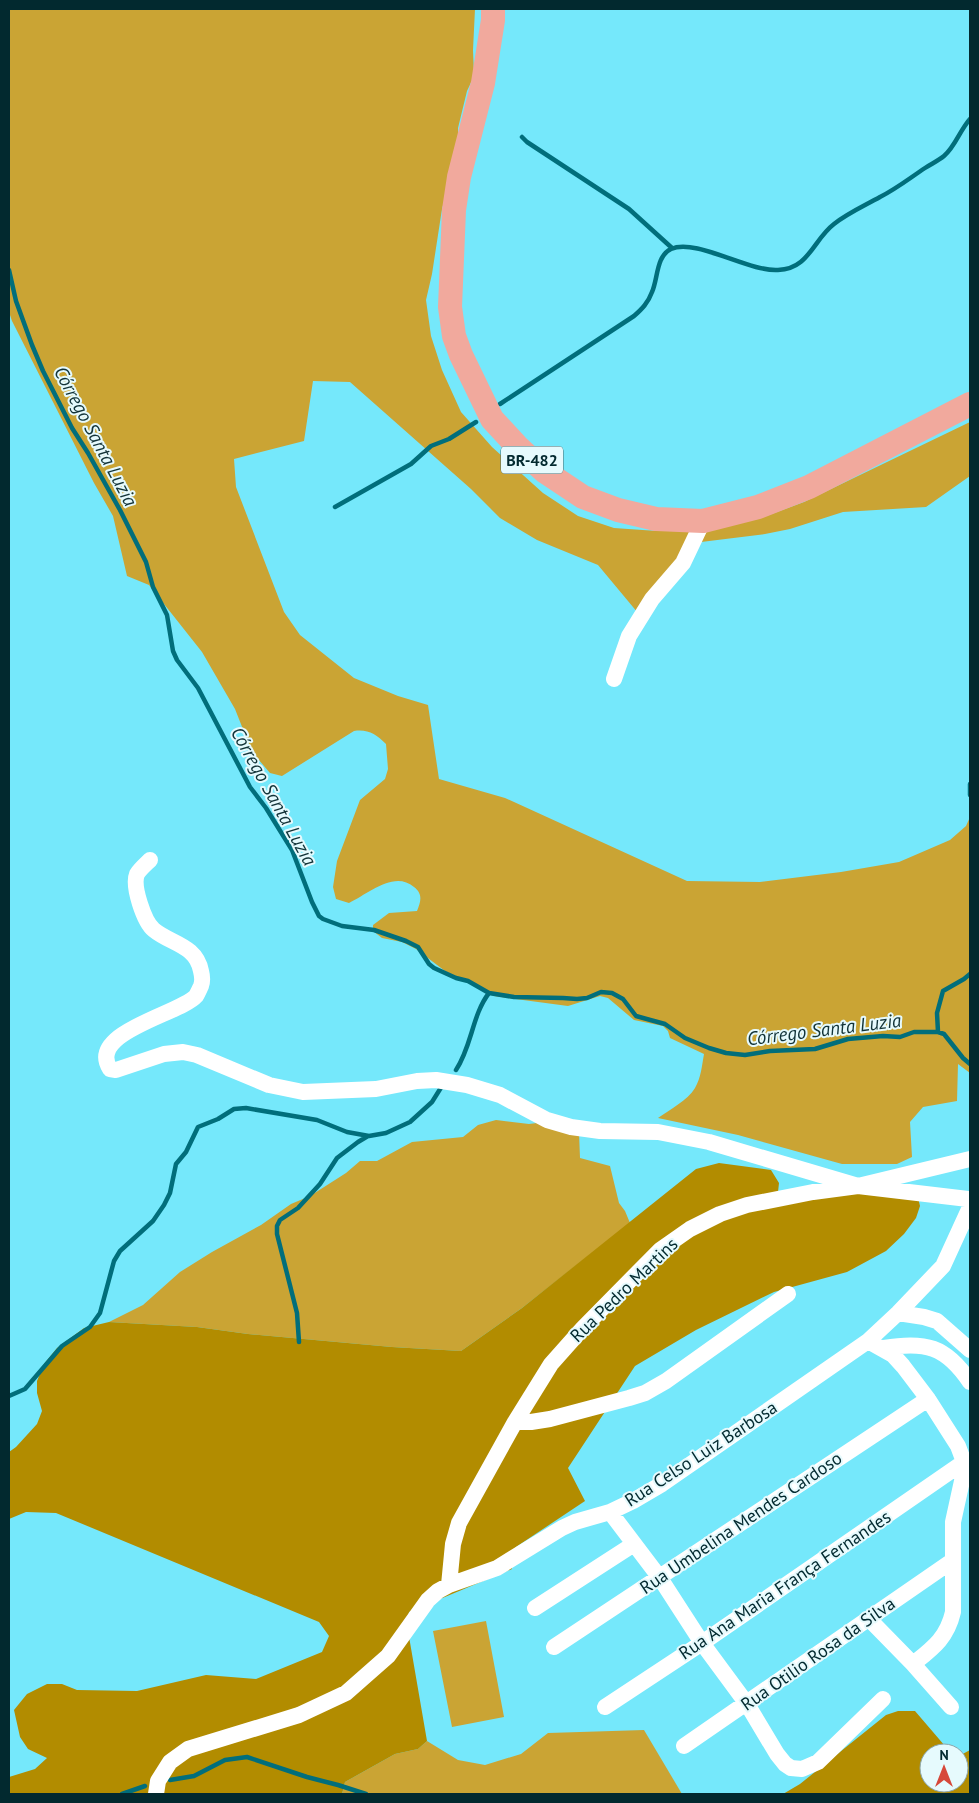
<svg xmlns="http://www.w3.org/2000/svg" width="979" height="1803" viewBox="0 0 979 1803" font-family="'PT Sans',sans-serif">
  <rect width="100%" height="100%" fill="#75e8fb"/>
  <path fill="#caa434" d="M9 9H475L473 50 474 76 467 91 458 128V152L442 209 432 274 426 300 431 336 442 370 461 412 492 447 543 493 578 516 614 528 657 531 758 519 804 502 970 422V476L926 507 843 512 790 529 765 534 693 543 638 613 598 565 537 540 500 518 471 489 350 382 313 381 304 441 234 459 236 487 284 612 300 635 354 678 398 696 428 705 439 779 505 798 687 881 760 882 841 872 899 862 950 840 966 826 970 817V1073L958 1064 957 1101 923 1107 910 1122 912 1157 897 1164H842L738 1135 658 1118C669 1110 688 1100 695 1088 701 1078 702 1065 704 1054L670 1038 668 1031 663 1026 634 1020 608 998 600 996 568 1006 494 996 445 971 416 949 402 942 382 938 373 931V925L389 913 417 911C421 901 423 894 414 887 394 870 368 894 349 903L336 899 333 887 337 861 360 800 385 779 388 769 386 744C376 734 368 729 354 731L282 776 270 773 252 752 235 709 202 652 149 585 127 576 113 516 94 483 12 321 9 312Z
    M496 1120 529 1124 537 1123 579 1132 580 1158 610 1166 619 1203 625 1211 630 1223 522 1308 461 1351 392 1347 248 1334 197 1327 109 1322 143 1305 180 1272 212 1252 261 1225 291 1204 310 1196 346 1173 360 1161H377L412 1142 463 1137 478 1125Z
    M486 1621 504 1717 452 1727 433 1631Z
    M644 1730 682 1794H342L345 1782 395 1754 418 1749 427 1741 458 1760 485 1765 521 1754 548 1733Z"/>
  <path fill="#b28c00" d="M719 1163 771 1170 779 1183 778 1192 870 1191 917 1193 920 1206 916 1218 904 1234 886 1251 847 1272 774 1292 696 1330 635 1366 568 1468 585 1501 516 1547 509 1558 512 1569 409 1612 407 1625 427 1741 418 1749 395 1754 345 1782 342 1794H9V1777L35 1769 47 1758 28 1749 20 1737 14 1710 27 1694 47 1684H62L77 1690 137 1691 206 1675 256 1679 322 1652 329 1636 319 1622 56 1513 26 1512 9 1519V1452L16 1447 37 1424 42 1411 37 1393V1381L44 1364 57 1348 84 1328 109 1322 197 1327 248 1334 392 1347 461 1351 522 1308 696 1169Z
    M898 1711H915L951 1753H929V1783H959V1756L970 1750V1794H783L800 1784 886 1715Z"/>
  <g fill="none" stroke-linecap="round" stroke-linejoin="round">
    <path stroke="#016e7b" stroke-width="4.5" d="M522 137 527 142 629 209 672 248
      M9 270 16 301 32 345 43 371 72 428 88 453 120 510 146 562 153 587 167 615 173 651 177 660 198 688 250 787 266 808 292 850 312 902 319 916 323 919 342 926 374 930 406 941 418 947 429 964 434 968 456 978 468 981 489 993 514 997 563 998 577 999 587 998 601 992 612 993 623 999 636 1016 665 1024 685 1038 709 1048 726 1053 745 1055 770 1051 815 1049 848 1039 883 1036 900 1037 914 1032H938L944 1034 963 1058 970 1064
      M500 404 634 316C642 309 648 303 652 292 658 279 656 256 671 249 696 238 749 272 778 270 809 269 813 240 834 224 848 213 864 206 880 197 896 189 910 178 925 168 931 164 938 161 944 156 955 147 960 130 970 119
      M335 507 411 464 431 446 449 439 476 422
      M970 784V795
      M938 1032 937 1013 943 991 964 979 970 974
      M456 1070C472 1046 472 1015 489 993
      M299 1342 297 1313 277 1234V1226L280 1220 298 1208 320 1184 337 1158 358 1142 368 1136
      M9 1396 25 1389 62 1346 90 1327 100 1313 114 1261 120 1251 153 1221 164 1205 170 1193 176 1164 186 1152 198 1127 218 1119 234 1109 246 1108 317 1120 347 1132 369 1136 386 1133 410 1122 432 1102 442 1086
      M170 1780 194 1776 225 1760 247 1757 307 1777 338 1785 366 1794
      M122 1794 145 1786"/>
    <path stroke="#fff" stroke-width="16" d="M614 679 629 636 652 599 683 563 703 521
      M150 860C146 864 140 869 137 874 132 886 144 922 154 930 171 944 196 945 201 971 202 975 203 981 201 986 200 988 198 993 196 996 180 1014 87 1032 110 1069L116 1070 164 1054 183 1052 197 1055 269 1085 303 1092 376 1089 417 1081 436 1080 467 1085 500 1095 547 1120 571 1127 600 1131 658 1132 709 1142 858 1186 968 1199 970 1201
      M898 1313 924 1317 937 1321 970 1350
      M868 1341 893 1355 903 1366 928 1399 958 1446 964 1462 962 1481 953 1522V1612C947 1638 933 1648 913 1664
      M884 1348C925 1341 946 1346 970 1382
      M515 1422H531L550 1419 629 1398 645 1393 666 1381 788 1294
      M610 1512 660 1578 702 1643 747 1704 777 1754 785 1764 791 1768 802 1769 818 1762 883 1699
      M449 1585 453 1544 459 1523 515 1422 551 1364 583 1328 660 1250 690 1229 720 1214 747 1205 813 1192 858 1186 970 1159
      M535 1608 634 1544
      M869 1619 913 1664 951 1707
      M554 1647 928 1399
      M605 1707 702 1643 964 1462
      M684 1746 952 1561
      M156 1794 158 1781 170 1762 188 1749 299 1715 346 1693 388 1656 428 1600 438 1591 449 1585 497 1568 562 1528 575 1522 610 1512 633 1501 662 1484 868 1341 898 1313 943 1266 970 1207"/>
    <path stroke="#f1a99d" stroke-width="24" d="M493 9V20L483 83 459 177 454 210 450 307 454 336 461 355 492 419 517 446 544 471 583 497 618 510 656 519 703 521 758 507 809 487 970 404"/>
  </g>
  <g text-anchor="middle" stroke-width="4" stroke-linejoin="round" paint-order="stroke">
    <rect fill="#e6fafd" stroke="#46686d" stroke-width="1" x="501" y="446.5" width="62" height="27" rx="4"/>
    <g font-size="16" font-weight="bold" fill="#02292f">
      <text x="532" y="466">BR-482</text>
    </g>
    <g font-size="18" fill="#02292f" stroke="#e6fafd">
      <text transform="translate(624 1290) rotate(-44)" y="6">Rua Pedro Martins</text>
      <text transform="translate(701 1454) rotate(-33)" y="6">Rua Celso Luiz Barbosa</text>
      <text transform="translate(741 1523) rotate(-34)" y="6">Rua Umbelina Mendes Cardoso</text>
      <text transform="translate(785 1585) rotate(-34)" y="6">Rua Ana Maria França Fernandes</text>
      <text transform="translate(818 1654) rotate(-35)" y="6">Rua Otilio Rosa da Silva</text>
    </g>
    <g font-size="19" font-style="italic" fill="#123338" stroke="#e6fafd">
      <text transform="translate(96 436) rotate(62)" y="7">Córrego Santa Luzia</text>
      <text transform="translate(274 796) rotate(61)" y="7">Córrego Santa Luzia</text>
      <text transform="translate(824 1029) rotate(-7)" y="7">Córrego Santa Luzia</text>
    </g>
  </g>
  <rect width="979" height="1803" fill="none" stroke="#02292f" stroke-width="20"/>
  <g transform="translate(944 1768)"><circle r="24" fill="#e6fafd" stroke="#8ba6ab"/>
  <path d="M0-4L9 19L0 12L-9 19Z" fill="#d6483a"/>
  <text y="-8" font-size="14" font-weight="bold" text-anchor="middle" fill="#02292f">N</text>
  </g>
</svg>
